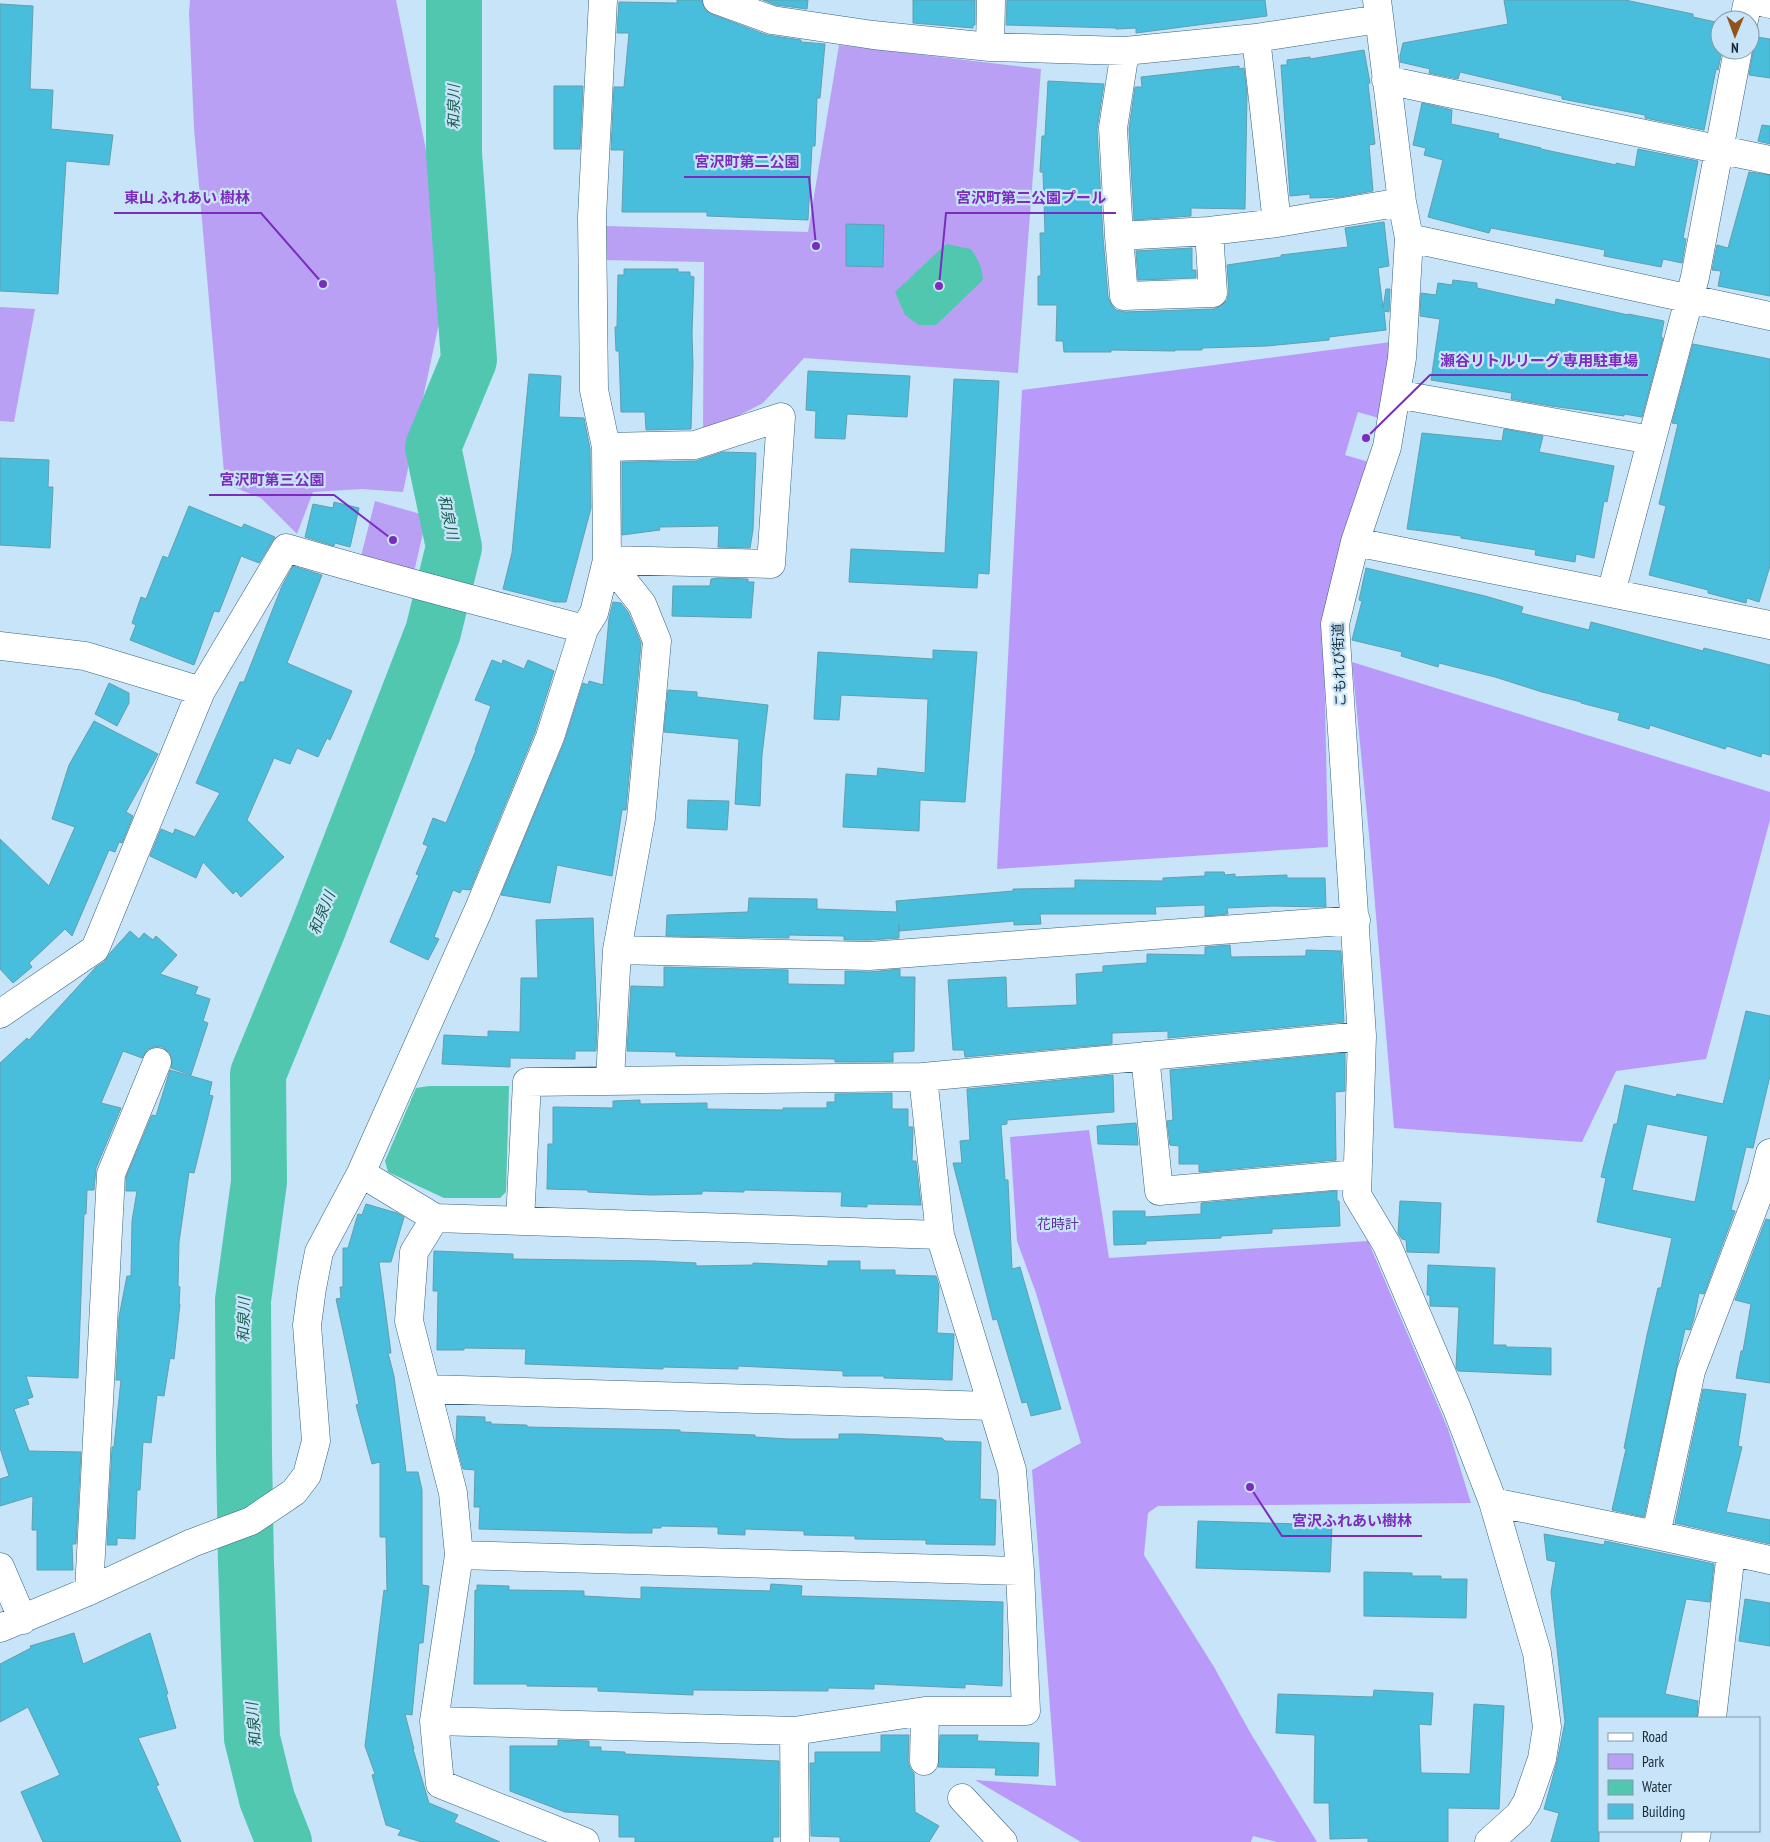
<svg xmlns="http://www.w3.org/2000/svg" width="1770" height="1842" viewBox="0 0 1770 1842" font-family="'PT Sans Narrow','Noto Sans JP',sans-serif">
  <rect width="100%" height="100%" fill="#c7e4f8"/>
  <path fill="#baa0f4" d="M190 0H396L428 160 442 309 403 492 362 489 313 492 297 534 261 498 225 484 194 128 189 13Z
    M839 45 1041 69 1018 373 804 358 763 403 703 434 704 262 602 260 606 226 808 232Z
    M0 307 35 309 14 422 0 421Z
    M375 501 424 515 425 524 414 572 361 556Z"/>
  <path fill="#b99afb" d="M1391 342 1382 419 1358 412 1345 455 1372 463 1324 653 1328 847 997 869 1022 390Z
    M1352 662 1770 792V820L1706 1059 1616 1071 1582 1142 1394 1128 1370 845Z
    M1089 1130 1109 1258 1368 1241 1448 1429 1471 1503 1158 1506 1148 1513 1144 1555 1214 1667 1251 1734 1317 1842H1277L1253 1836 1251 1842H1081L975 1780 1056 1786 1032 1470 1081 1443 1036 1293 1017 1241 1010 1137Z"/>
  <path fill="#51c7b0" d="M946 244 971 249C978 259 982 267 983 280L936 325H919L905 315 895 292Z
    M429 1086H509L506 1192 500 1198H444L388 1172 385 1161 416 1088Z"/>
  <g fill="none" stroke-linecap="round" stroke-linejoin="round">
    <path stroke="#51c7b0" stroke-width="56" d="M284 1842 267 1799 252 1738 246 1563 244 1454 243 1300 259 1182 258 1074 317 931 433 632 454 547 433 447 469 360 454 153V0"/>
  </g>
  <path fill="#48bedc" stroke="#619fb0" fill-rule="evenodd" d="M677 0H702L705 10 711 14 767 35 801 40V42L825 44 820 98H817L815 146H812L808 220 707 216V212H622L624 150H611L614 87H624L629 33H617L619 2 677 3Z
    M763 0H808L807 9 776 5Z
    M913 0H975V25H973V28L913 23Z
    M1007 0H1265L1267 16 1136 33V28L1116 29V28L1006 25Z
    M1504 0H1625L1693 14V17L1720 23V50H1722L1718 70 1716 69 1704 130 1645 118V115L1562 99V96L1460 72 1458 79 1429 73 1430 69 1400 62V56L1403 43 1508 24Z
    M0 4 33 6 30 89 53 90 51 129 113 135 109 165 66 161 58 294 0 291Z
    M1750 36 1770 39V78L1749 75 1753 52Z
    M1364 50 1370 83 1368 84 1375 144 1369 145 1373 191 1340 197 1310 198V194L1290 196 1281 65H1287V60L1310 57V59Z
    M1239 66V69L1244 68 1247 94 1245 209 1191 208V216L1134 220 1129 129 1135 87H1142L1141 77Z
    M1048 81 1104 84 1097 129 1103 237 1108 297 1111 304 1116 310 1125 312 1214 309 1221 306 1227 300 1229 292 1227 265 1281 257V255L1348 247 1345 228 1384 222 1389 266 1378 268 1383 308 1386 289H1390L1389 312 1384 311 1386 330 1329 337V340L1267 346 1202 348V350H1175V351L1111 350V352H1064L1063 341H1056L1057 305H1038V276H1041L1040 233H1045L1043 172H1040L1042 136H1045Z
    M554 86H583L580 149H554Z
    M1422 103 1452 110 1451 124 1499 134 1498 138 1541 148V149L1616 165V163L1635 167 1638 149 1698 161 1683 238 1686 239 1682 263 1663 259 1661 267 1604 256 1605 250 1491 228 1489 233 1428 217 1443 160 1424 155 1426 148 1413 145Z
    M1762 125 1770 126V144L1758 141Z
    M1749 172 1770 175V296L1718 286 1721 271 1712 270 1717 245 1728 248Z
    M846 224 884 225 883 267 846 266Z
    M1192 248V270H1196V278L1138 280 1136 251Z
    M624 269H678V272H690V276L694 277 692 333 693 365 691 429 646 430 645 412H621L619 351H616L615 327H617L618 275H624Z
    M1453 280 1477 283V288L1555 305 1556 299 1628 315V314L1664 321 1661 337 1663 338 1642 417 1624 414V416L1551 406 1511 399 1512 393 1431 380 1440 319 1420 316 1421 293 1436 295 1438 283 1452 285Z
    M1693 344 1770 359V566L1759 602 1747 598 1746 603 1708 593V590L1649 575 1666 506 1659 504 1678 424 1672 423Z
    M808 371 910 376 907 417 847 414 845 439 815 438 816 411 806 410Z
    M529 374 561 376 559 417 584 418 590 449 591 508 566 602H555L503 589 512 553Z
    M954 379 999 381 989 574 978 573 977 588 849 582 851 549 945 553Z
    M1504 429 1543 436 1539 452 1614 466 1607 502 1604 501 1594 558 1576 554 1575 562 1535 555 1536 550 1461 538V536L1407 529 1422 433 1502 441Z
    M723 452 756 453 753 530 750 548 718 547 719 526 659 527 660 530 622 535V462L696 461Z
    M0 458 49 460 48 487H53L50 548 0 545Z
    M334 502 359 508 350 547 335 543 334 546 305 537 313 504 333 508Z
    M189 506 242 528 244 524 275 537 259 563 241 556 219 612 214 611 194 665 130 640 136 625 132 623 141 597 146 599 163 556 168 558Z
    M293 566 322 575 287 663 352 691 330 740 327 738 318 757 297 748 290 764 274 758 247 820 284 857 241 897 236 891 233 894 203 862 196 878 150 856 161 829 173 834 175 829 195 837 220 793 196 783 240 682H244L282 586Z
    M1366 568 1485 596 1523 607 1521 613 1589 630 1591 622 1703 651 1704 648 1770 665V755L1762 753 1761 757 1727 746 1725 749 1650 725 1649 729 1618 720 1620 713 1581 703V702L1542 692 1495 677 1439 663 1438 667 1401 656 1402 652 1352 640 1362 601 1359 600Z
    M717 578 748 579V582H754L751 618 672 616 673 586H710L711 579Z
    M613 602 621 603 628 612 641 643 626 810H622L612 876 557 865 550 903 501 895 564 743 583 683 588 685 589 681 603 685 609 618Z
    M933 650 977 652 965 802 920 800 919 831 843 827 846 774 877 776 878 768 925 773 928 699 841 695 839 720 814 719 818 652 933 659Z
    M492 660 502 664 503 660 524 669 528 660 554 671 535 732 470 890 462 889 460 893 453 890 434 937 439 939 428 960 390 942 419 875 416 874 428 846 423 844 433 818 446 823 476 750H475L491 706 475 700Z
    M109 683 129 693V703L117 726 95 714Z
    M668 690 697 692V697L768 705 762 755 760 806 735 804 739 739 664 732Z
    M94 721 158 754 126 812 133 816 122 843 119 842 115 852 109 850 72 936 65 929 29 963 32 967 13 983 0 969V839L49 886 75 827 52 819 69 765Z
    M688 800 729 801 727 830 687 828Z
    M1205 872H1224L1225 875 1235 874V877L1287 875V878H1325L1326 907 1273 906 1227 908 1228 914 1205 916V905L1155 907 1156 914H1040L1041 924 1014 925V921L899 931V924V938L869 940H844V936L789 935V938L666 936 667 915 748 912 749 898 817 899V909L897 912 896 901 1013 891V889L1075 888V880L1163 881V878L1205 876Z
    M593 918 597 1025 596 1051H575V1059L510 1058V1067L442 1064 444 1035 488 1037V1031L520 1032 521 978H538L536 920Z
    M130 931 139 939 144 933 153 940 156 936 177 955 160 974 198 987 195 994 210 999 203 1021 208 1023 191 1075 171 1068 172 1060 170 1053 162 1047H154L148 1049 142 1058 123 1051 101 1103 121 1108 96 1168 94 1190H87L86 1214H84L78 1378 26 1376 33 1397 27 1399 29 1404 14 1409 29 1451 81 1452 76 1544H72L73 1570H37V1530H32L33 1496 0 1506V1479L9 1476 0 1448V1063L27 1038 29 1040 96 967 104 962 111 952Z
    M1230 945 1231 957 1306 956V950L1341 951 1344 1022 1168 1038V1031L1112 1033V1044L965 1057 964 1050H953L948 980 1006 977 1007 1008 1077 1005 1076 974 1103 972V966L1147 963V954L1205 955V947Z
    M664 967 788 970V984L845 985V971L870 972 900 969V977H915L914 1051 893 1052V1062H835V1059L676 1056V1052L627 1051 631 986 664 987Z
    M1746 1011 1770 1016V1076L1753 1148 1746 1147 1731 1210 1735 1211 1704 1294 1699 1293 1694 1318 1690 1330 1685 1329 1644 1517 1612 1510 1626 1449 1624 1448 1647 1335 1658 1288H1661L1672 1238 1597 1222 1606 1178 1601 1177 1614 1124H1617L1625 1085 1676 1097 1677 1094 1723 1104ZM1647 1124 1708 1136 1695 1202 1632 1190Z
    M1345 1053V1091L1335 1092 1336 1160 1199 1172V1164H1179V1146L1170 1145 1167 1121 1173 1120 1170 1070Z
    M170 1070 212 1082 209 1095 213 1096 194 1173 189 1172 179 1242 178 1286 180 1287 179 1304H180L174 1359 170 1358 164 1396 157 1395 151 1443 143 1442 140 1490H137L135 1539 117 1538V1545H107L112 1447H114L121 1380H116L119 1317 127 1276H131L132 1221 137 1191H126V1177L152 1115 156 1116Z
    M1113 1075 1114 1112 1007 1120V1124L1001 1125 1005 1180H1008L1012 1269 1020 1267 1061 1409 1031 1416 1027 1402 1022 1403 997 1319 993 1320 953 1163H962L960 1141 970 1140 967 1089Z
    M892 1093V1109H908V1127H913L912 1161H916L921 1205 867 1204V1207L841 1206 842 1192 744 1190V1192L702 1191V1194L650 1195 588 1192V1190L547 1189 548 1144H553V1107L613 1108V1101L640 1100V1104L707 1103V1109L783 1110V1108H827V1102H835V1094Z
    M1136 1123 1138 1145 1098 1144 1097 1126Z
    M1337 1191V1201H1339L1340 1226 1272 1229V1233L1221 1236V1238L1146 1241V1244L1114 1245 1113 1211H1145V1217L1201 1214V1203Z
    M1400 1201 1441 1203 1439 1253 1407 1252 1406 1240 1402 1239 1398 1233Z
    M366 1204 397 1213 404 1217 391 1262H379L391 1353H388L394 1376 406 1472H418L422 1490V1585L429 1586 423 1643H419L412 1715 405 1714 414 1749H413L429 1803 458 1815 454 1822 500 1842H422L398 1835 401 1830 386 1825 372 1775 375 1774 365 1746 384 1590 387 1591 386 1537H380V1462L372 1464 356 1405 359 1404 336 1299 341 1298 340 1287H343V1248H348L358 1214 362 1215Z
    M1766 1219 1770 1220V1383L1736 1378 1741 1351H1743L1751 1304 1735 1300Z
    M434 1251 513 1254V1259L654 1261 696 1263V1266L753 1265V1263L828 1266V1261H860V1270H895V1275L936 1276 939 1286 937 1333 954 1334 952 1380 884 1378V1376H843V1371L738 1366V1369L663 1367V1369L525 1364 526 1349 464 1348V1350H437L438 1291H433Z
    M1428 1265 1495 1268 1493 1345H1506V1347L1551 1348V1375L1458 1371 1456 1368 1459 1307 1430 1306V1295H1427Z
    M1703 1389 1746 1394 1738 1446 1742 1447 1726 1512 1770 1520V1544L1675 1523Z
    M457 1416 485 1417V1422H491V1424L527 1425V1427L680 1430V1432L755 1435V1437L789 1439H839V1434H861L942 1438 945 1441 981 1442 980 1499 996 1500 995 1545 926 1544V1540L855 1539V1536L804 1535V1531L745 1529V1535L718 1534V1527L661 1526V1528H652V1533H629L479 1529 480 1507H474L475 1470 463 1469 456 1443Z
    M1198 1521 1332 1525 1330 1572 1196 1568Z
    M1544 1534 1604 1545 1605 1541 1714 1564 1710 1602 1686 1599 1665 1694 1698 1701 1697 1718H1599V1842H1551L1559 1813 1544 1809 1557 1762 1565 1722 1551 1592 1556 1562 1547 1560Z
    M1364 1572 1412 1573V1576H1441V1579H1467L1466 1618 1364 1616Z
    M771 1584 802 1586 801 1596 1003 1602 1002 1686 965 1684V1688L874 1684V1689L828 1688V1691L693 1690V1695L598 1691V1687L527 1686V1684H474L475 1590 477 1591V1585L509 1586V1590L584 1591V1596L641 1599V1587L770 1591Z
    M1745 1599 1770 1603V1646L1739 1641Z
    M74 1633 83 1664 150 1633 168 1694H166L176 1728 138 1738 159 1785 156 1786 181 1842H43L21 1792 60 1775 28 1707 0 1722V1664L31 1648 30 1646Z
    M1374 1690 1433 1693 1431 1725 1419 1724 1421 1773 1470 1774 1474 1704 1504 1706 1499 1809 1448 1808V1842H1368V1838L1330 1839 1329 1803H1314L1315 1735 1276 1733 1278 1694 1373 1697Z
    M881 1735H909L908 1761 910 1768 914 1773 915 1812 939 1826 929 1842H840V1837L811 1836 810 1763H815V1752H881Z
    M940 1735H978L977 1741 1039 1743 1038 1776 995 1775 996 1768 938 1767Z
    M558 1740 589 1741V1747H601V1751L625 1752V1754L779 1761V1837H773V1842H635V1837H619V1815L565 1812 510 1791V1746H558Z"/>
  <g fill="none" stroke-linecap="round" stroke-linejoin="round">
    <defs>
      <path id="minor" d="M717 0 772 20 873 35 990 47 1125 51 1256 38 1379 19
        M1377 0 1402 202 1409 238 1402 358 1387 447 1355 542 1335 624 1362 1036 1357 1195 1387 1245 1457 1409 1493 1502 1537 1653 1547 1727 1542 1759 1527 1802 1519 1815 1489 1842
        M1753 0 1770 4
        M1744 20 1748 0
        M1256 38 1277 223
        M990 47 991 0
        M1125 51 1113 128 1119 236 1209 231 1277 223 1402 202
        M1386 80 1770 160
        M1119 236 1124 296 1213 293 1209 231
        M1409 238 1770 316
        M1396 394 1651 440
        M606 447 695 445 781 417 771 564 607 560
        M1355 542 1770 625
        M607 560 642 604 657 641 641 818 617 950 610 1079
        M1611 593 1695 277 1738 50
        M0 646 85 656 201 691
        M617 950 869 956 1356 920
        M0 1014 95 949 201 691 286 548C385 577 484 603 584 629
        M1145 1056 1159 1191 1357 1174
        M361 1173 435 1218 940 1235
        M435 1218 414 1252 409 1321 453 1493 459 1555 434 1721 440 1784 585 1842
        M520 1221 527 1082 923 1077 1362 1036
        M428 1389 991 1406
        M1493 1502 1656 1535 1770 1560
        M1656 1535 1691 1371 1762 1185 1770 1153
        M459 1555 1020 1571
        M0 1567 23 1620
        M89 1591 111 1174 157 1062
        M0 1628 89 1591 192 1543 251 1521 294 1492 307 1475 316 1441 307 1325 312 1288 319 1252 361 1173 478 911 550 737 584 629 594 613 607 560 606 447 594 390 592 217 603 0
        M1712 1718 1731 1552
        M434 1721 794 1731 925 1711H1026L1020 1571 1012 1470 940 1235 923 1077
        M794 1731 795 1842
        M924 1761 925 1711
        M962 1798 1003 1842
        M1695 1842 1697 1831"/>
    </defs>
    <use href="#minor" stroke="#356380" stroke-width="29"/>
    <use href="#minor" stroke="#fff" stroke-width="28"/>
  </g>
  <g text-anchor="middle" stroke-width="4.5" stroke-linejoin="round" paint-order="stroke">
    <g font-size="14" fill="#182b38" stroke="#c7e4f8">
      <text transform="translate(1339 665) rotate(-92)" y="5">こもれび街道</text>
    </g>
    <g font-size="14" fill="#6133a2" stroke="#c7e4f8">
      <text x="1058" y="1229">花時計</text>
    </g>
    <g font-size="15" font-style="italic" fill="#1b5c50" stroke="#c7e4f8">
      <text transform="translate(454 107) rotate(-90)" y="5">和泉川</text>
      <text transform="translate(448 517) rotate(78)" y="5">和泉川</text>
      <text transform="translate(322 913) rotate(-68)" y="5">和泉川</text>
      <text transform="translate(244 1320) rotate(-89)" y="5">和泉川</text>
      <text transform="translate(254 1725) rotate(-95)" y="5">和泉川</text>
    </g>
  </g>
  <path fill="none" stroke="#7b2cbf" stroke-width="2" d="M816 246L809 177H684M939 286L946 213H1116M323 284L261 213H114M1366 438L1430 375H1648M393 540L334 495H209M1250 1487L1282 1536H1422"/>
  <g fill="#7b2cbf" stroke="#c7e4f8" stroke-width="2">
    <circle cx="816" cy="246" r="5"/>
    <circle cx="939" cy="286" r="5"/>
    <circle cx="323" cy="284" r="5"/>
    <circle cx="1366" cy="438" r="5"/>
    <circle cx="393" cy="540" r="5"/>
    <circle cx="1250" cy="1487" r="5"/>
  </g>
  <g font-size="15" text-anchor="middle" font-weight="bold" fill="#7b2cbf" stroke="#c7e4f8" stroke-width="4.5" stroke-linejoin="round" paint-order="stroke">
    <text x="747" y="167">宮沢町第二公園</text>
    <text x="1031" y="203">宮沢町第二公園プール</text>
    <text x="187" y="203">東山 ふれあい 樹林</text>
    <text x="1539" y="366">瀬谷リトルリーグ 専用駐車場</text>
    <text x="272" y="485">宮沢町第三公園</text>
    <text x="1352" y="1526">宮沢ふれあい樹林</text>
  </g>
  <rect x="1598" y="1717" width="162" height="115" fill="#c7e4f8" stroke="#819aab"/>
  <rect x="1608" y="1733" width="25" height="8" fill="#ffffff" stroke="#819aab"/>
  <text x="1642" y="1742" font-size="15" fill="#182b38">Road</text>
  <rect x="1608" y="1754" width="25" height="15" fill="#baa0f4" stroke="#819aab"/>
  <text x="1642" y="1767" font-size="15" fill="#182b38">Park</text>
  <rect x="1608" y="1780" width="25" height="15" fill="#51c7b0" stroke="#819aab"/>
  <text x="1642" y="1792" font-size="15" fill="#182b38">Water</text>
  <rect x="1608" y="1804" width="25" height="15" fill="#48bedc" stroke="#819aab"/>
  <text x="1642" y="1817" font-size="15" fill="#182b38">Building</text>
  <g transform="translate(1735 35) rotate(181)"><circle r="24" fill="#c7e4f8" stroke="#819aab"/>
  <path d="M0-4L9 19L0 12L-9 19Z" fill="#92531a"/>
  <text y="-8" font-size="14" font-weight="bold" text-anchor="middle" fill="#182b38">N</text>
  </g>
</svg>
